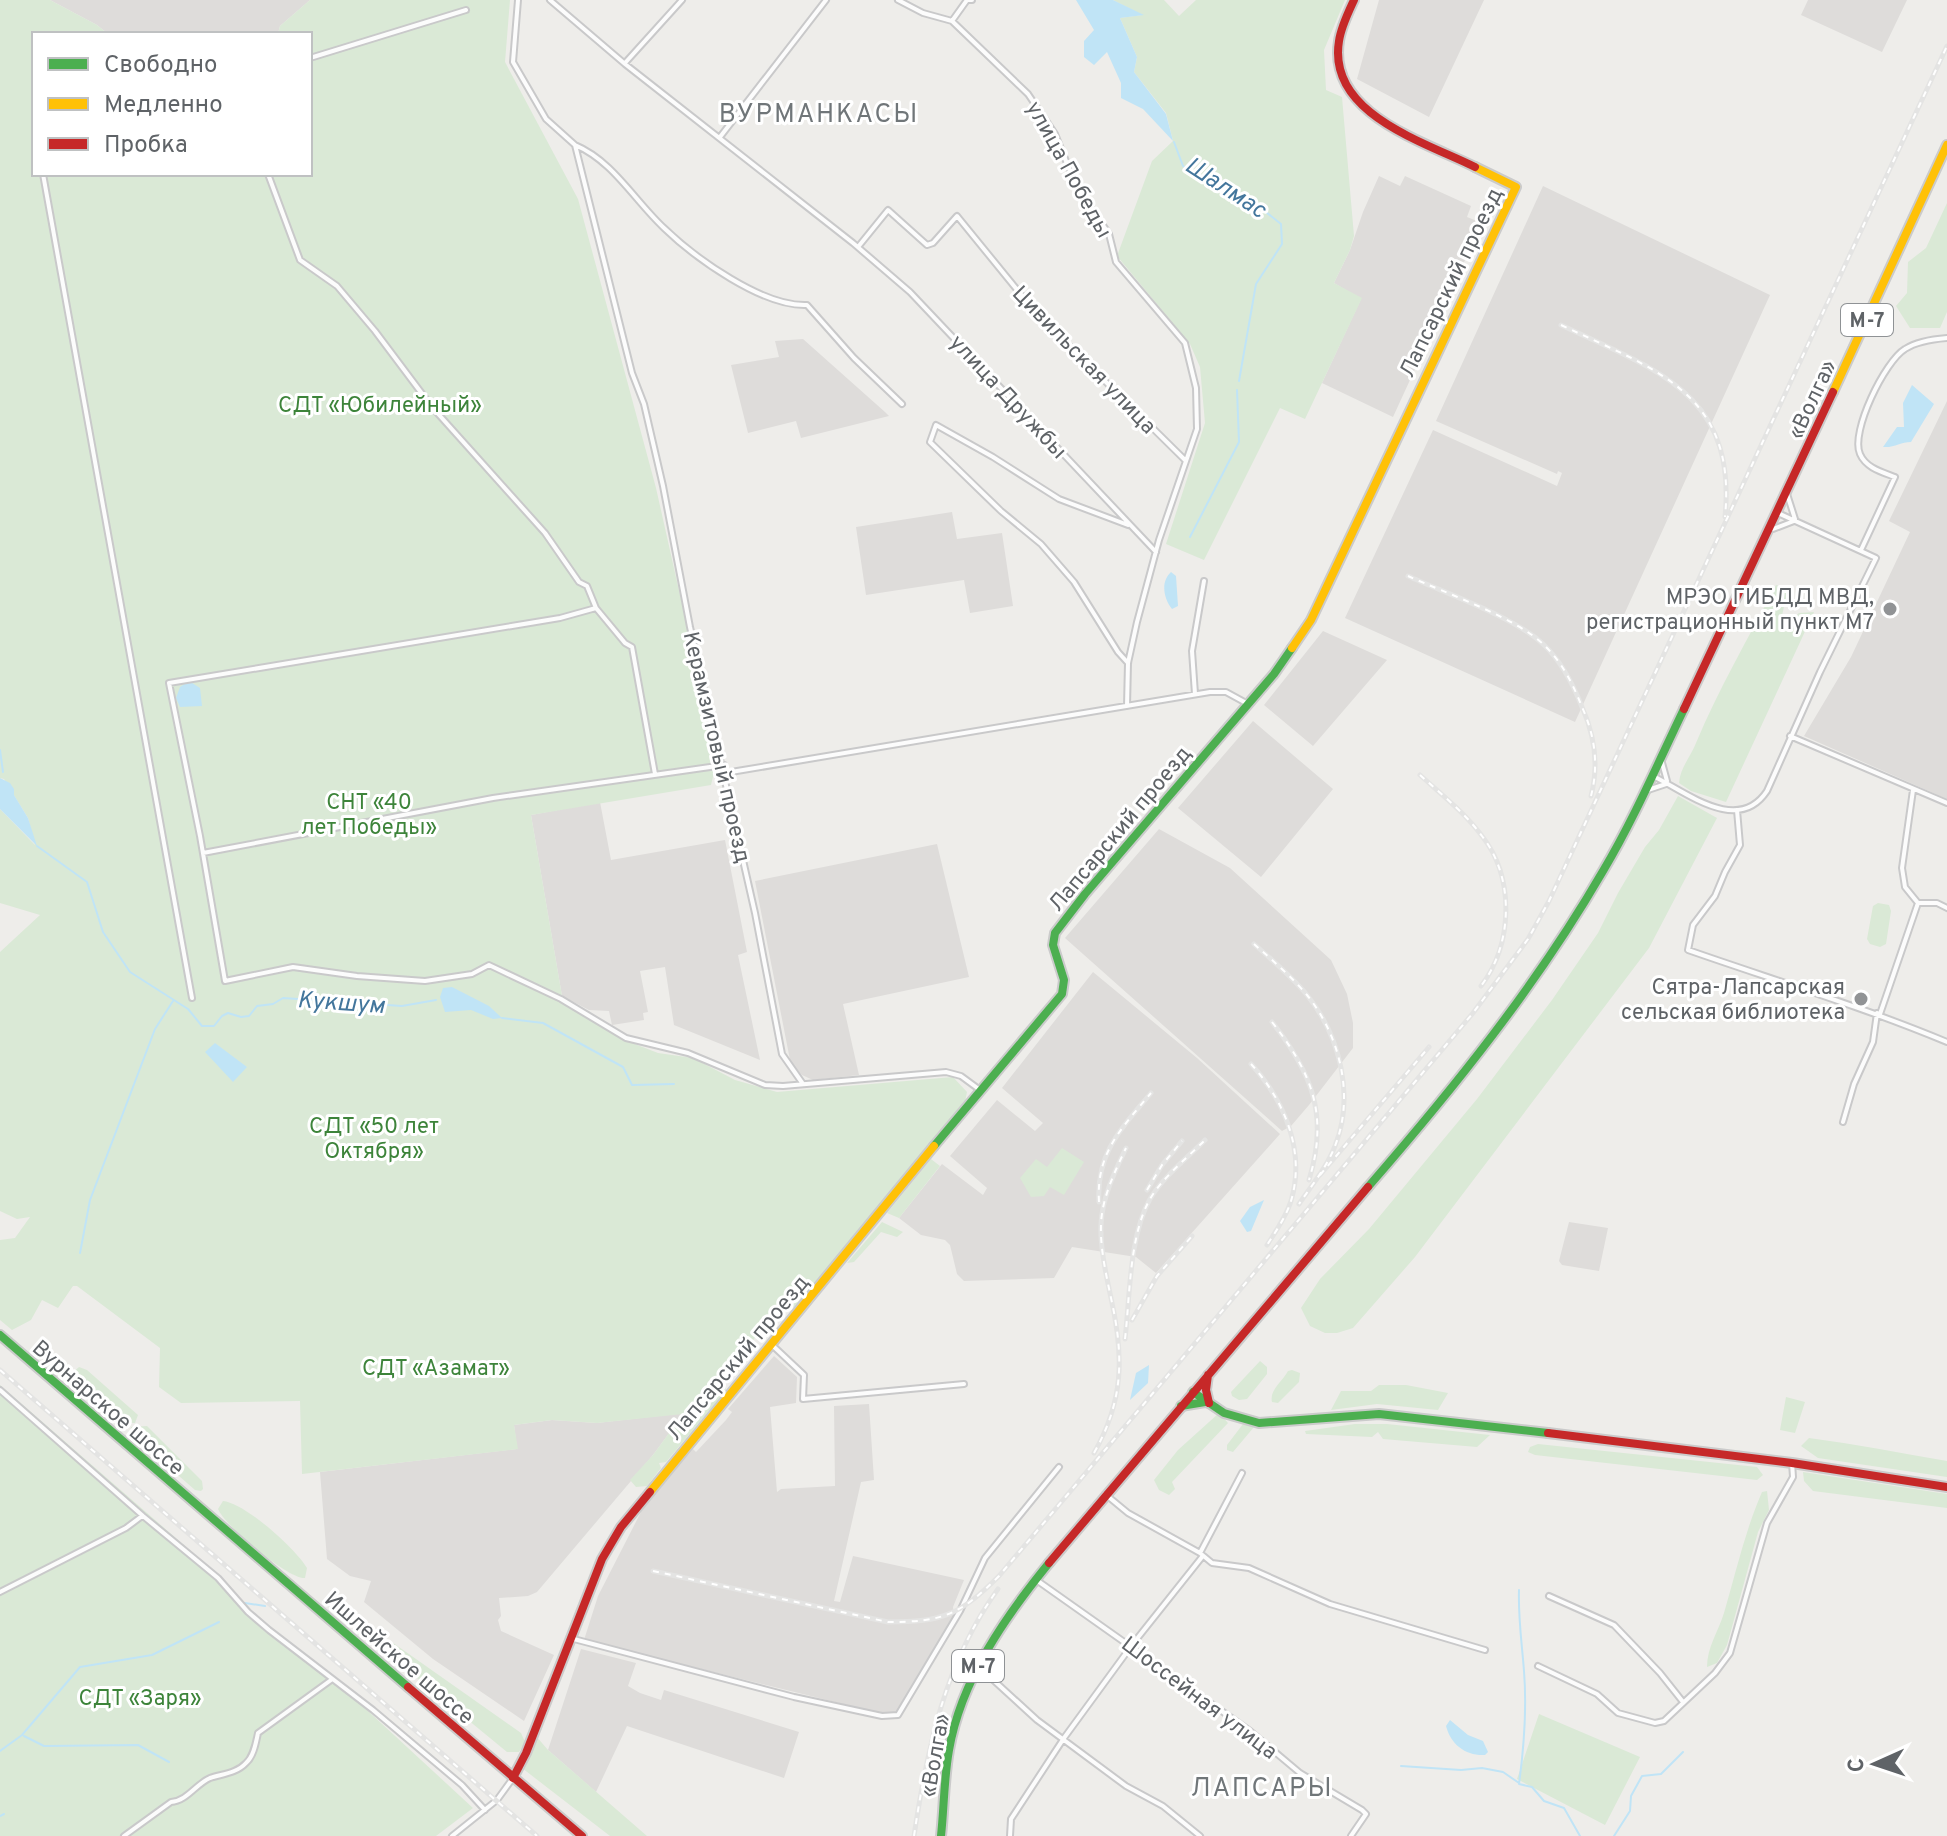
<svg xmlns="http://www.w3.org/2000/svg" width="1947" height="1836" viewBox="0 0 1947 1836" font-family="Overpass,sans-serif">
  <rect width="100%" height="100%" fill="#eeedea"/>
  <path fill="#dedcda" d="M50 0H310L280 26 278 34H108L97 25Z
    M1379 0H1484L1429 117 1357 79Z
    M1808 0H1907L1882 52 1801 15Z
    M1379 176 1400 186 1405 176 1471 206 1467 217 1482 223 1393 417 1322 383 1361 299 1334 283 1350 250 1363 212Z
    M1543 186 1770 295 1575 722 1345 618 1433 430 1557 486 1562 473 1558 471 1557 474 1436 421Z
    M803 339 885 412 889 416 801 438 796 421 748 433 731 365 779 357 775 341Z
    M1947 401V799L1804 736 1851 657 1910 532 1889 521Z
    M952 512 957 539 1002 533 1013 606 970 613 964 580 866 595 856 527Z
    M1323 631 1387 660 1313 746 1264 705Z
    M1253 721 1333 789 1261 877 1178 808Z
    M600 802 611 860 725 840 747 952 738 955 760 1060 674 1025 665 967 640 971 648 1012 643 1013 644 1020 612 1025 609 1011 589 1010 562 996 531 815Z
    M1159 829 1230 868 1331 960 1347 994 1353 1023V1048L1309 1105 1291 1126 1282 1131 1065 938Z
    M937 844 969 977 843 1004 859 1075 813 1080 802 1075 791 1065 755 881Z
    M1093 972 1197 1058 1280 1134 1156 1273 1136 1257 1072 1247 1054 1278 964 1281 957 1274 950 1245 945 1240 921 1235 899 1218 942 1164 983 1195 987 1188 950 1156 997 1100 1035 1131 1043 1123 1002 1088Z
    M1569 1222 1608 1228 1599 1271 1562 1265 1559 1261Z
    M774 1356 797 1377 796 1403 770 1407 777 1492 781 1489 835 1486 834 1406 869 1404 874 1480 861 1482 834 1601 840 1602 853 1556 964 1580 953 1607 954 1616 897 1712 884 1714 584 1640 598 1596 643 1508 693 1449 696 1452 726 1420 732 1412 728 1409Z
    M684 1413 653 1455 537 1592 528 1596 499 1598 501 1616 498 1620 501 1631 554 1655 524 1721 433 1659 364 1602 371 1581 350 1576 327 1559 320 1472 517 1449 514 1425 552 1420 597 1423Z
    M581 1649 636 1663 628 1686 640 1693 661 1700 664 1690 799 1732 784 1778 627 1726 596 1792 548 1750Z"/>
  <path fill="#dae9d6" d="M0 0H50L97 25 108 34H34V174H310V34H278L280 26 310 0H510L505 62 578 199 656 488 717 760 711 785 531 815 562 996 559 1002 627 1041 658 1053 693 1058 735 1080 777 1092 953 1077 967 1092 965 1102 794 1308 786 1300 718 1383 725 1386 726 1391 666 1462 659 1463 661 1468 647 1486 636 1487 630 1480 653 1455 683 1414 597 1423 552 1420 514 1425 518 1449 302 1474 300 1401 181 1403 159 1387 160 1348 77 1286H73L58 1308 42 1300 31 1320 12 1330 0 1320V1240L15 1238 30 1217 17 1219 0 1211V952L40 915 0 903V809L35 845 28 818 4 779 0 778Z
    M1113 0H1164L1179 16 1196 0H1345L1324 50 1326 90 1342 97 1354 236 1350 250 1334 283 1362 298 1305 419 1280 408 1204 560 1166 544 1205 423 1200 367 1190 344 1117 256 1152 161 1173 141 1166 113 1134 72 1137 57 1120 18 1142 15Z
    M1947 203V312L1940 328H1910L1896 306 1907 293 1908 262 1926 248Z
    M1776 585 1788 589 1781 620 1786 624 1799 613 1814 612 1726 802 1691 791 1679 783C1680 768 1691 756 1696 743 1719 688 1749 637 1776 585Z
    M1678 796 1717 818 1649 948 1415 1257 1353 1328 1337 1333H1325L1310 1326 1301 1308 1320 1279 1369 1229 1477 1099 1552 1000 1598 933 1618 893 1645 847 1659 830Z
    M1878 903 1889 905 1891 911 1886 944 1880 947 1870 944 1867 939 1873 906Z
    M1062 1148 1084 1162 1064 1195 1050 1187 1044 1196 1031 1197 1020 1178 1036 1159 1047 1167Z
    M931 1159 940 1166 899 1218 887 1213Z
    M882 1222 903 1232 897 1237 881 1232 854 1262 847 1263Z
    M1260 1361 1267 1367V1374L1247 1399 1239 1400 1232 1396 1231 1392Z
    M79 1367 87 1370 138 1415 135 1423 115 1422 71 1382 70 1375Z
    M1292 1370 1300 1373 1299 1382 1278 1403 1272 1402C1269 1390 1283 1381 1288 1371Z
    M0 1385 224 1580 249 1611 357 1696 355 1699 473 1808 436 1836H0Z
    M1379 1385H1406L1448 1393 1438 1410 1377 1404 1331 1410 1341 1391H1371Z
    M1786 1397 1805 1402 1795 1433 1780 1430Z
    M1219 1413 1228 1423 1172 1482 1175 1489 1169 1495 1159 1490 1154 1480 1178 1450Z
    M1243 1424 1254 1427 1233 1452 1227 1450V1445Z
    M1355 1424H1387L1490 1435 1477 1447 1383 1439 1378 1432 1372 1437 1306 1434 1305 1431Z
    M147 1426 202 1481 203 1489 201 1491 195 1490 131 1434V1427Z
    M1809 1438C1855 1444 1901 1453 1947 1461V1477L1818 1458 1801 1446Z
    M1538 1444 1757 1467 1763 1475 1757 1480 1535 1455 1528 1452 1530 1447Z
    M1803 1472 1947 1494V1508L1813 1491 1804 1481Z
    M1767 1491 1769 1510 1758 1532 1727 1645 1717 1663 1707 1667C1707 1647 1718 1632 1724 1613 1736 1572 1745 1531 1762 1492Z
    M223 1501C245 1503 296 1549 307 1568L305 1578C288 1579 225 1526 218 1509Z
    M389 1640 521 1733 525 1742 519 1752H507L383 1650 382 1643Z
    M1539 1714 1640 1757 1605 1825 1517 1779Z
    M536 1736 548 1750 647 1836H610L522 1768Z"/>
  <path fill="#c0e4f6" d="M1076 0H1113L1144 15 1120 18 1137 57 1134 72 1166 114 1173 141 1143 109 1121 98V83L1107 52 1094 65 1084 57V41L1094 30Z
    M1912 385 1934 404 1911 442C1901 442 1894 448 1883 447L1897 427H1904L1903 403Z
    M1171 572 1176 576 1178 606 1172 609C1164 599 1160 582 1171 572Z
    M189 681 200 688 202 706 180 707 176 698 180 687Z
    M0 778 10 783 14 789V795L28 818 37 846 0 809Z
    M452 987 489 1006 502 1018 493 1019 471 1010 445 1012 440 997 443 988Z
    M215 1043 247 1067 233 1082 205 1052Z
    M1264 1200 1251 1231 1247 1232 1240 1221 1250 1207Z
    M1149 1365 1148 1383 1130 1400 1136 1373Z
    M1450 1720 1468 1735 1483 1741 1488 1752 1485 1755C1466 1756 1451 1745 1446 1726Z"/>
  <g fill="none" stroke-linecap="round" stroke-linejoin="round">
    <path stroke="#c0e4f6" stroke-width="2" d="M1174 142 1183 166 1211 183 1252 201 1281 224 1282 244 1256 284 1239 381
      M1190 537 1239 442 1237 390
      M0 750 3 772
      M37 846 87 882 103 932 130 972 188 1009 202 1026H214L222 1016 228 1013 241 1017 249 1016 257 1006 273 1004 283 998 402 1006 436 1000
      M502 1018 543 1023 623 1067 632 1085 674 1084
      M80 1253 90 1200 155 1029 173 1001
      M1519 1590C1518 1618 1522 1644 1524 1671 1527 1709 1524 1747 1519 1784L1532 1787 1544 1801 1564 1808 1580 1836
      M245 1603 265 1606
      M24 1736 44 1746 138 1745 169 1762
      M0 1751 22 1735 80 1667 152 1655 219 1622
      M1401 1766 1461 1770 1482 1768 1503 1772 1519 1783
      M0 1816 4 1814
      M1614 1836 1630 1811 1631 1796 1642 1776 1661 1774 1683 1752"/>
    <defs>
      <path id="street" d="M518 0 513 62 546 119 575 145
        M550 0 625 64 853 243 910 292 1156 552
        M898 0 923 13 952 21 1028 94 1055 134 1077 188 1109 234 1116 262 1185 343 1196 388 1197 429 1159 540 1137 622 1128 663 1127 706
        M952 21 967 0H972
        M310 58 466 10
        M625 63 682 0
        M720 137 826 0
        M43 174 192 998
        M268 174 300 260 337 286 375 331 432 407 545 533 579 582 587 586 596 608 625 643 632 647 655 774
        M858 247 888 210 927 245 933 243 957 216 1036 313 1185 460
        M1787 494 1795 519
        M1128 525 1059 499 993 457 936 425 930 442 1001 511 1041 544 1074 582 1118 652 1128 663
        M1773 529 1794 521
        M1861 550 1895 477C1882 472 1866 468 1860 454 1850 432 1885 361 1905 349 1916 342 1934 339 1947 338
        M596 608 560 618 169 683 200 836 225 981 293 967 357 976 425 981 472 974 489 965 561 999 626 1038 688 1053 765 1085 783 1086 946 1072 961 1076 980 1090
        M1195 694 1192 651 1204 581
        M1790 736 1947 803
        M1661 759 1667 781
        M725 773 1210 692H1226L1248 704
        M1653 776C1686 792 1738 835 1767 791L1820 672 1876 558 1778 513
        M1648 790 1666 784
        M1737 810 1740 845 1725 872 1715 896 1693 925 1688 950C1774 980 1863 1007 1947 1042
        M203 853 493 798 724 765
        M1918 903H1937L1947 908
        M1880 1014 1918 903 1905 887 1902 868 1913 790
        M803 1084 782 1054 755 913 690 627 663 486 644 404 632 373 575 145C613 161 634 200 664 228 695 258 763 307 807 305L854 358 902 404
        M1843 1122 1854 1084 1873 1042 1877 1013
        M771 1344 804 1375 803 1399 964 1384
        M0 1390 143 1516 218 1578 248 1612 269 1630 373 1710 462 1785 485 1810
        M1105 1494 1128 1513 1200 1553 1212 1563 1249 1568 1330 1604 1485 1650
        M1200 1553 1242 1473
        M1035 1579 1250 1731 1300 1773 1362 1810 1366 1814 1351 1836
        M0 1592 126 1528 142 1516
        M1549 1596 1614 1625 1660 1673 1683 1702
        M570 1638 794 1697 882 1716 898 1715 960 1611 985 1558 1059 1467
        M978 1666 1037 1720 1126 1786 1163 1806 1200 1836
        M1538 1666 1597 1694 1618 1713 1655 1723 1664 1721 1715 1673 1730 1653 1767 1523 1793 1477 1792 1463
        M124 1836 171 1802C187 1801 196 1784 210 1778 222 1774 237 1773 246 1763 254 1756 256 1742 258 1733L331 1680
        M452 1836 497 1800 513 1778
        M1010 1836 1011 1819 1064 1738 1132 1645 1202 1557"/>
      <path id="fast" d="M934 1146 1062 994 1064 980 1053 945 1055 933 1085 894 1274 674 1292 648
        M1368 1187C1454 1088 1537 985 1603 871 1634 819 1658 763 1684 709
        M0 1335 408 1687
        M1193 1392 1224 1413 1259 1423 1379 1414 1548 1433
        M1181 1406 1205 1402
        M941 1836C944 1808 944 1778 949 1750 961 1680 1005 1617 1049 1563"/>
      <path id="slow" d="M1833 392 1947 145
        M1292 648 1311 620 1516 187 1475 167
        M650 1492 934 1146"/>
      <path id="jam" d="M1354 0C1348 13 1341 27 1339 41 1327 114 1425 142 1475 167
        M1684 709 1833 392
        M1208 1375 1206 1390 1209 1403
        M1548 1433 1792 1463 1947 1487
        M1049 1563 1368 1187
        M408 1687 582 1836
        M513 1778 526 1753 602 1559 621 1527 650 1492"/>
    </defs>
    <use href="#street" stroke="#c9c9ca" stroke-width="8"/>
    <use href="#fast" stroke="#cbcbcb" stroke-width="12"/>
    <use href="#slow" stroke="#cbcbcb" stroke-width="12"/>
    <use href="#jam" stroke="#cbcbcb" stroke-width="12"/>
    <use href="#street" stroke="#fcfcfc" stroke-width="4"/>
    <use href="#fast" stroke="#4caf50" stroke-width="8"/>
    <use href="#slow" stroke="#ffc107" stroke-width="8"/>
    <use href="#jam" stroke="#c62828" stroke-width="8"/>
    <defs>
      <path id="rail" d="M1561 325C1656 370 1737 393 1725 517
        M1408 576C1445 593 1517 618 1544 645 1562 662 1573 684 1582 707 1595 736 1599 765 1591 796
        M1420 775C1441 794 1465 813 1482 836 1515 878 1513 944 1481 986
        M1254 944C1272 960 1292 977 1307 995 1340 1036 1355 1096 1335 1146 1327 1167 1312 1185 1299 1204
        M1272 1022C1312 1073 1329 1115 1309 1180
        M1251 1064C1284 1100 1306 1151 1291 1201 1286 1217 1276 1231 1267 1245
        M1320 1175 1429 1047
        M1147 1190 1162 1165 1182 1141
        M1099 1202C1096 1153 1121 1129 1151 1093
        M1132 1320 1157 1276 1192 1236
        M1125 1339C1130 1297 1129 1236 1150 1199 1163 1177 1187 1158 1205 1140
        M0 1370 537 1836
        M1094 1453C1124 1400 1124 1356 1111 1298 1106 1274 1100 1248 1101 1224 1102 1198 1115 1171 1126 1148
        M653 1571 888 1622C943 1622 960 1615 999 1576L1473 1013 1528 939 1549 901 1947 46
        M914 1836C927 1749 945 1662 998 1589"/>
    </defs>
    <use href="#rail" stroke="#e4e4e3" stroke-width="5"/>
    <use href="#rail" stroke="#fff" stroke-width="2" stroke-dasharray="6" stroke-linecap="butt"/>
  </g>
  <g fill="#919395" stroke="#fff" stroke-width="3">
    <circle cx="1890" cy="609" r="8"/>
    <circle cx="1861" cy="999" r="8"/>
  </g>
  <g text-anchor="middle" stroke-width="6" stroke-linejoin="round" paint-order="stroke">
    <g fill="#fff" stroke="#8f9295" stroke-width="2">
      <rect x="1841" y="304" width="52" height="32" rx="6"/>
      <rect x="952" y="1650" width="52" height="32" rx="6"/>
    </g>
    <g font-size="20" font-weight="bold" fill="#5f6367">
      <text x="1867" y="327">М-7</text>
      <text x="978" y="1673">М-7</text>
    </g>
    <g font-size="22" fill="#5f6367" stroke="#fff">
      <text transform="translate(1070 169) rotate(61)" y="8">улица Победы</text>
      <text transform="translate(1450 282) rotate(-64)" y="8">Лапсарский проезд</text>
      <text transform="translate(1085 359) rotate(46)" y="8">Цивильская улица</text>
      <text transform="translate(1009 396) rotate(47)" y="8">улица Дружбы</text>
      <text transform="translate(1811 399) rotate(-65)" y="8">«Волга»</text>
      <text transform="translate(718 747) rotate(77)" y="8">Керамзитовый проезд</text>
      <text transform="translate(1119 828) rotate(-50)" y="8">Лапсарский проезд</text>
      <text transform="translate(737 1357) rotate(-50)" y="8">Лапсарский проезд</text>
      <text transform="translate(109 1407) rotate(41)" y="8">Вурнарское шоссе</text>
      <text transform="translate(400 1657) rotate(41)" y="8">Ишлейское шоссе</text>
      <text transform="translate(1200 1697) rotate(37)" y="8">Шоссейная улица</text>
      <text transform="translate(934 1755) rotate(-80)" y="8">«Волга»</text>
    </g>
    <g font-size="22" fill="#3d843a" stroke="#fff">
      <text x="380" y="412">СДТ «Юбилейный»</text>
      <text x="369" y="809">СНТ «40<tspan x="369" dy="25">лет Победы»</tspan></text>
      <text x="374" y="1133">СДТ «50 лет<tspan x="374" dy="25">Октября»</tspan></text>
      <text x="436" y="1375">СДТ «Азамат»</text>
      <text x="140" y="1705">СДТ «Заря»</text>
    </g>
    <g font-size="22" fill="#5f6367" stroke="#fff" text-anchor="end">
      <text x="1874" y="604">МРЭО ГИБДД МВД,<tspan x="1874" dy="25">регистрационный пункт М7</tspan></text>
      <text x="1845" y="994">Сятра-Лапсарская<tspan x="1845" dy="25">сельская библиотека</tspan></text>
    </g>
    <g font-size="24" font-style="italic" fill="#43769c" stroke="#fff">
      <text transform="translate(1226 187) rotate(33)" y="8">Шалмас</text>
      <text transform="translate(341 1002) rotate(4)" y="8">Кукшум</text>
    </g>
    <g font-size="26" letter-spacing="2" fill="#707679" stroke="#fff">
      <text x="819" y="122">ВУРМАНКАСЫ</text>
      <text x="1262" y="1796">ЛАПСАРЫ</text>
    </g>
  </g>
  <rect x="32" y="32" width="280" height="144" fill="#ffffff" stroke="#bfc1c2" stroke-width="2"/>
  <rect x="48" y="58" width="40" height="12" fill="#4caf50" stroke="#bfc1c2" stroke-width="2"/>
  <text x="104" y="72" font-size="24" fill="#5f6367">Свободно</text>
  <rect x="48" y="98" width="40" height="12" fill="#ffc107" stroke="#bfc1c2" stroke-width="2"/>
  <text x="104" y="112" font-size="24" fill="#5f6367">Медленно</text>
  <rect x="48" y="138" width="40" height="12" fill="#c62828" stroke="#bfc1c2" stroke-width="2"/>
  <text x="104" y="152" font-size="24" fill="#5f6367">Пробка</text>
  <g transform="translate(1875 1764) rotate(267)" stroke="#ffffff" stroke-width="6" paint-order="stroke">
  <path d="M0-6L14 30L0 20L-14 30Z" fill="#5f6367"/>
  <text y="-12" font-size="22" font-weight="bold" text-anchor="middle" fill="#5f6367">С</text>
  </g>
</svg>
